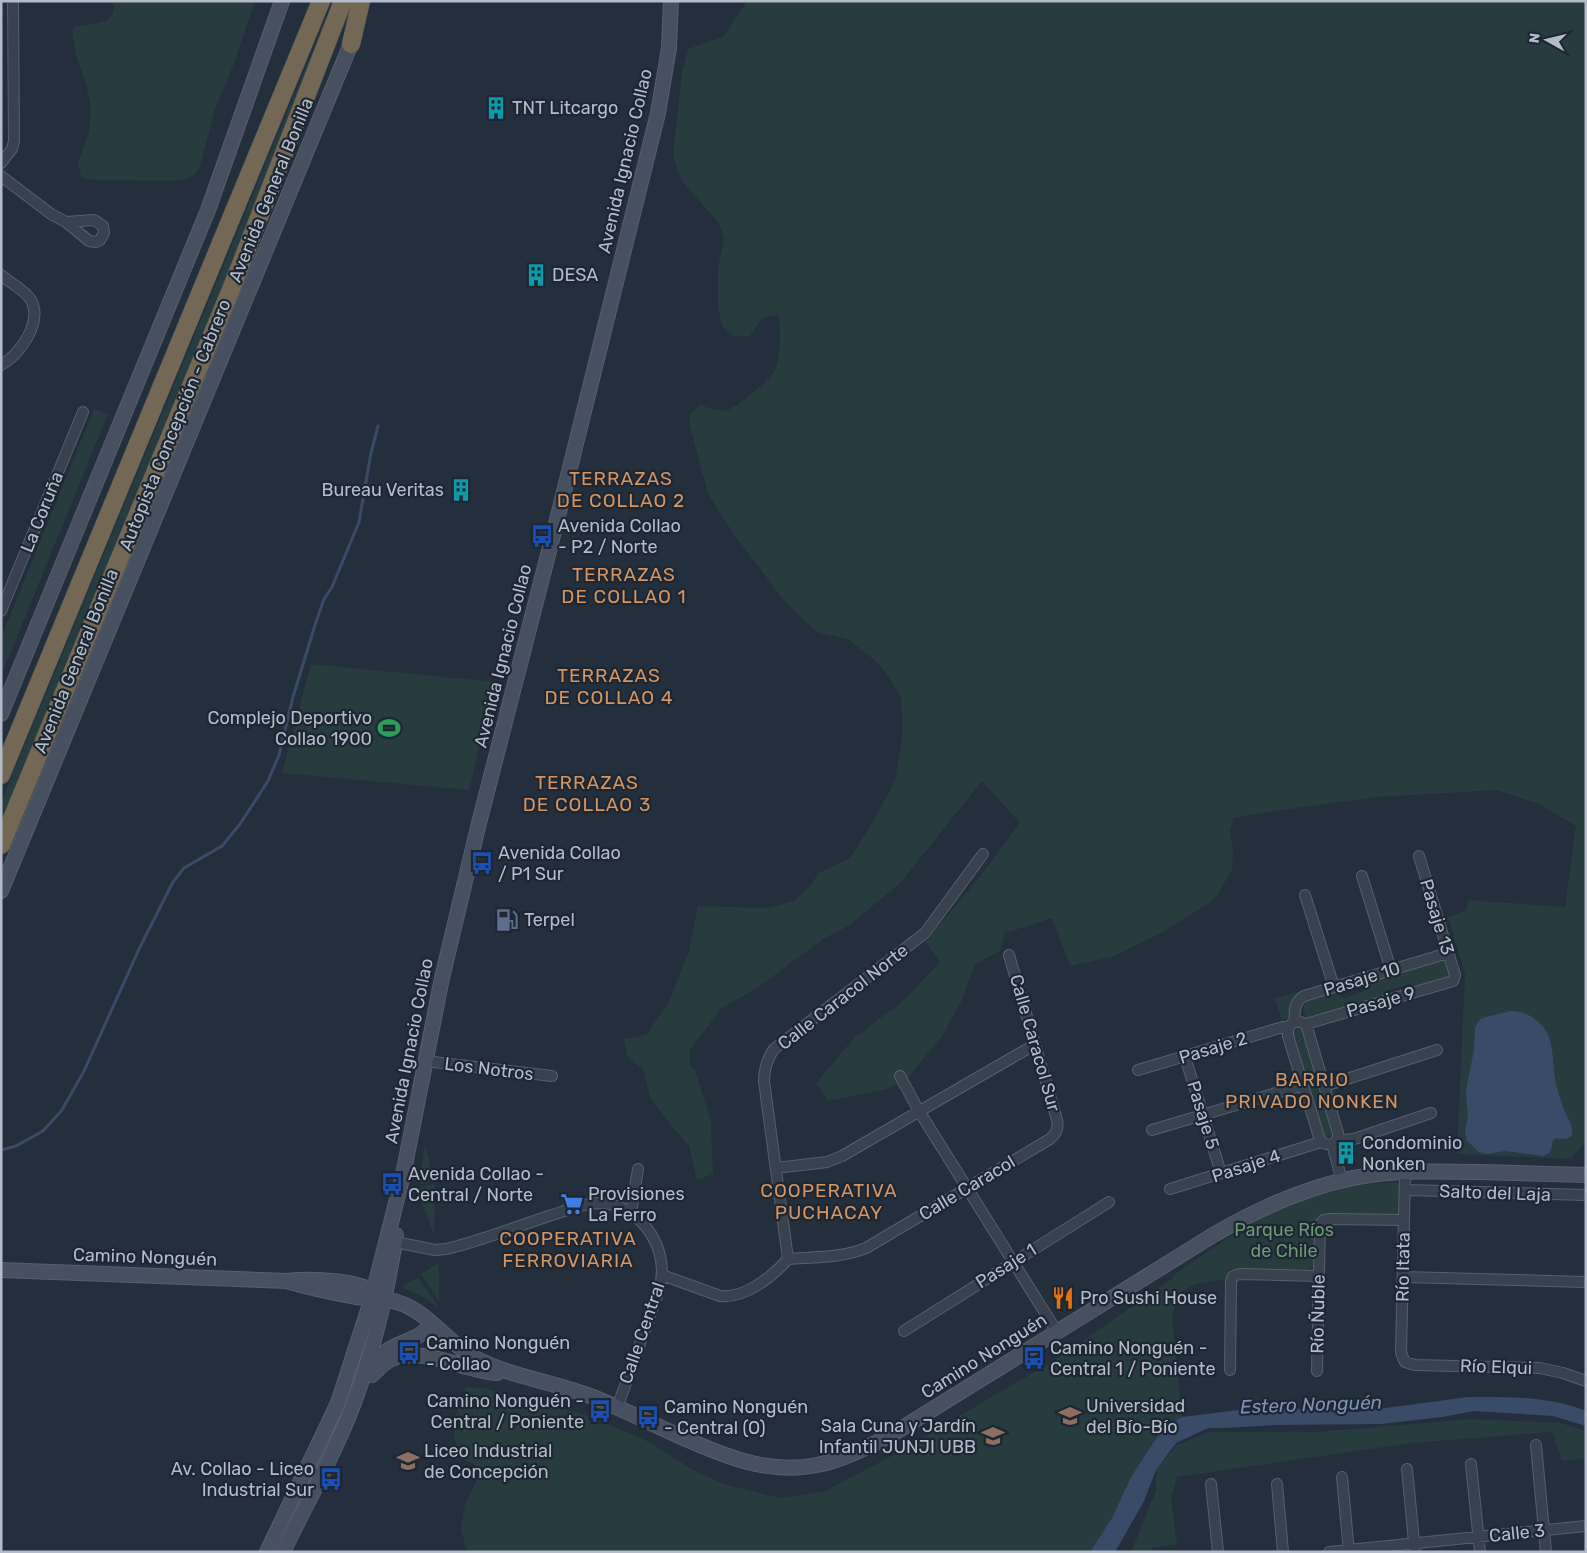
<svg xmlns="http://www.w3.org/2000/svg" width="1587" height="1553" viewBox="0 0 1587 1553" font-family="Rubik,sans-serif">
  <rect width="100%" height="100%" fill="#242f3e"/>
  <path fill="#263c3f" d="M112 1H255L233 66 215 109 202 159 198 170 194 175 189 178 173 181 97 180 86 179 81 176 78 162 89 132 91 108 86 84 76 55 72 31 75 26C91 24 121 25 112 1Z
    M333 1 202 340 1 825V802Z
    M747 1H1586V1141L1571 1159 1457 1154 1465 974 1448 917 1467 910 1468 900 1565 907 1576 826 1539 804 1497 790 1378 797 1274 811 1234 818 1230 831 1233 848 1232 870 1214 900 1163 932 1112 957 1070 966 1052 918 1005 933 1000 951 975 964 961 1002 942 1036 906 1080 887 1089 828 1101 816 1083 855 1037 903 1001 940 962 926 942 982 874 1020 823 982 781 902 881 850 925 823 939 760 986 722 1008 690 1050 689 1064 695 1070 711 1121 713 1174 697 1180 689 1146 671 1125 650 1097 644 1071 627 1055 624 1039 646 1035 669 1002 689 951 698 906 768 908 794 901 808 888 819 873 850 858 872 823 895 781 903 733 901 697 886 673 878 663 848 639 817 632 787 604 733 533 708 494 689 423 691 413 701 405C708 408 719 412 727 410 738 407 770 380 775 370 781 356 780 331 779 316 762 313 759 323 750 336H733L722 326 718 306V268L724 238 719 223 681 180 673 155 682 73 688 49 723 37Z
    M94 409 108 414 1 676V638Z
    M311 664 495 682 469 790 282 773Z
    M1442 960 1447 962 1451 977 1417 988 1410 984 1388 990 1386 997 1313 1020 1306 1018 1303 1009 1306 1001 1336 992 1344 998 1364 991 1366 983Z
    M1297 992V994C1290 1001 1289 1008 1289 1018L1282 1020 1275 998Z
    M1302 1028 1334 1135 1324 1138 1292 1034 1293 1032Z
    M425 1145 434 1179 424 1184H421L419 1180Z
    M1396 1182 1400 1184V1187L1398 1214 1387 1215 1330 1213 1325 1214 1316 1222 1313 1266 1309 1269H1230L1228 1271 1226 1279 1195 1284 1178 1294 1172 1318 1182 1417 1166 1426 1153 1443 1131 1477 1112 1518 1090 1552H467L461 1529 465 1504 482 1469 460 1457 455 1440 453 1423 466 1387 483 1388 586 1415 647 1441 695 1471 724 1484 780 1498 823 1492 886 1459 1058 1358 1170 1280 1180 1270 1244 1228 1273 1213 1306 1199 1352 1186Z
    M435 1183 434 1234 418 1194 419 1188Z
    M439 1262V1301L421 1274Z
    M418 1277 439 1308 423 1297 402 1287Z
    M1472 1419 1561 1423 1586 1431V1458L1562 1461 1552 1432 1412 1443 1177 1477 1171 1498 1177 1544 1152 1548V1552H1131L1156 1491V1470L1177 1445 1209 1432H1318Z"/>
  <path fill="#394c67" d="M1510 1011C1530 1011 1548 1025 1551 1045 1554 1060 1553 1074 1557 1088 1559 1094 1561 1101 1563 1107 1566 1117 1574 1125 1572 1136L1566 1139 1555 1138 1552 1142V1147L1549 1153 1543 1156 1505 1151 1487 1154 1479 1152 1467 1141 1465 1133 1468 1115 1466 1095 1467 1085 1474 1050 1475 1028 1478 1022 1482 1018Z
    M1468 1397C1507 1397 1549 1396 1586 1411V1426L1553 1416 1474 1411 1442 1417 1381 1424 1276 1425 1224 1428H1208L1176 1443 1156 1470 1144 1501 1115 1552H1090L1112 1518 1131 1477 1153 1443 1166 1426 1182 1417 1239 1410 1280 1408 1356 1412Z"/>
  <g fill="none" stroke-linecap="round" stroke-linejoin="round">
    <path stroke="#394c67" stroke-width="3" d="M1 1150 16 1146 43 1131 62 1110 84 1071 140 947 173 882 184 868 222 846 240 824 268 781 279 755 293 697 315 625 324 599 332 587 359 522 371 453 378 426"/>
    <defs>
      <path id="street" d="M1 163 12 149 14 141 13 1
        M1 176 51 214 66 222 89 241 96 242 100 240 104 233 103 226 94 220 66 222
        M1 275C10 283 25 290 31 300 43 322 20 355 1 365
        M1 611 83 412
        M1362 876 1391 970
        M1305 895 1334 987
        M1295 1022C1294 1012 1294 1002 1304 996L1448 953
        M1300 1022 1306 1024 1338 1133C1338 1139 1337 1142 1332 1144
        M1293 1023 1288 1027V1036L1319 1137 1321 1142 1326 1144
        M1306 1024 1453 981 1455 975 1419 856
        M1185 1057 1221 1173
        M425 1061 552 1076
        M1138 1070 1283 1027H1288
        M900 1076 919 1111 1057 1332
        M1325 1086 1437 1050
        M1152 1130 1303 1085
        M1338 1139 1344 1140 1354 1139 1431 1113
        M1332 1144 1342 1181
        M776 1168 827 1162 842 1156 1034 1045
        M1405 1172 1401 1353 1405 1362 1415 1365 1540 1368 1563 1373 1586 1381
        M1170 1189 1321 1142
        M1405 1190 1586 1195
        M631 1213 638 1169
        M395 1242 435 1250 446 1249C481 1241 515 1227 549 1216 565 1211 583 1203 601 1203 622 1204 640 1217 651 1234 662 1252 665 1273 658 1293L617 1408
        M788 1259C814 1257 842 1258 866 1248L1050 1139C1056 1134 1059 1128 1057 1120L1009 955
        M662 1275 720 1296C745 1299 773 1276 788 1259L764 1081C764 1069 767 1059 774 1049L925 933 983 854
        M1403 1277 1586 1282
        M904 1331 1109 1202
        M1230 1370 1231 1282 1233 1276 1240 1274 1318 1276
        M1317 1371 1320 1224 1324 1220 1330 1219 1404 1220
        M1536 1445 1546 1552
        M1471 1464 1480 1552
        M1407 1469 1415 1552
        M1342 1477 1349 1552
        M1211 1484 1218 1552
        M1277 1484 1283 1552
        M1329 1552 1586 1526"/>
      <path id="secondary" d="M1 714 208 210 282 1
        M1 891 355 34
        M1 1270 287 1281C312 1278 360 1280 380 1295
        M287 1281C310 1288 334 1293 357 1297 374 1299 390 1298 405 1305 432 1317 449 1344 475 1358 511 1377 555 1382 593 1397 622 1409 651 1423 679 1436 724 1456 768 1475 817 1465 843 1460 868 1447 891 1435L1215 1234C1258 1209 1304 1188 1353 1178 1394 1170 1437 1171 1479 1172 1514 1173 1550 1174 1586 1175
        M375 1367C382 1348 399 1345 416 1337 422 1334 427 1329 433 1325
        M372 1375C378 1369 385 1361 394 1358 423 1347 466 1371 497 1373
        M267 1552 338 1403 372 1298 403 1175 442 978 478 827 558 516 658 113 669 48 671 1
        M283 1552C306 1504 333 1457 352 1408 373 1353 387 1293 396 1235"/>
      <path id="highway" d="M351 44 361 1
        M1 775 321 1
        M1 845 232 287 343 1"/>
    </defs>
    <use href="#street" stroke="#565f6c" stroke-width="12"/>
    <use href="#secondary" stroke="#565f6c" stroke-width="16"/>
    <use href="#highway" stroke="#434c59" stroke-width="19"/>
    <use href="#street" stroke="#38414e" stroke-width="10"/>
    <use href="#secondary" stroke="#465061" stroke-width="14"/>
    <use href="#highway" stroke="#746855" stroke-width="18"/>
  </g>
  <defs>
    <symbol id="building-bare" viewBox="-9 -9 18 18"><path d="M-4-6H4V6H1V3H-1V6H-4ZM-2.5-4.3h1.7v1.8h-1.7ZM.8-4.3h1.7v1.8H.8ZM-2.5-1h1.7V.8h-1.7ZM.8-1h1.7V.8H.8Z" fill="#0f9aa8" stroke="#1d2633" stroke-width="2.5" paint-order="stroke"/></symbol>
    <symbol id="bus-bare" viewBox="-9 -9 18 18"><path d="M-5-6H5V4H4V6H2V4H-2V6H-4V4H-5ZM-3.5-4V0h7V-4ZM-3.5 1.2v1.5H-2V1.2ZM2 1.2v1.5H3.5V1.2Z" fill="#1a4fb4" stroke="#1d2633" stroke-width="2.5" paint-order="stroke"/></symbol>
    <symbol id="stadium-bare" viewBox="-9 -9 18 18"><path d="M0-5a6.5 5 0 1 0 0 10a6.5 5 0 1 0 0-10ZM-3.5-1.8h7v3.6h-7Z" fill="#2e9e5b" stroke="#1d2633" stroke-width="2.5" paint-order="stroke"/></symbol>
    <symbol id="fuel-bare" viewBox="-9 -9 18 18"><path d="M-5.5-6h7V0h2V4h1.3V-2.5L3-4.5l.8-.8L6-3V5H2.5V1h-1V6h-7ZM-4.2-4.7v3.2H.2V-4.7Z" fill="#5c6f8a" stroke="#1d2633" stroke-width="2.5" paint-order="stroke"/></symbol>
    <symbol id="supermarket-bare" viewBox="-9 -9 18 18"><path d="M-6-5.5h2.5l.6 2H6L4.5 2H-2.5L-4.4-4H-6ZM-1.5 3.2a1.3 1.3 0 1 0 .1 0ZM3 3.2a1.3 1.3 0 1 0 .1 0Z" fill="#3f7fe0" stroke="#1d2633" stroke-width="2.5" paint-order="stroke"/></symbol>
    <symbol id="restaurant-bare" viewBox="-9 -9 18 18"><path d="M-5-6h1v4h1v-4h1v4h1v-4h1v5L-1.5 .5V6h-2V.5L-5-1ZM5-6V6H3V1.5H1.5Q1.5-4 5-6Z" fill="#e8710a" stroke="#1d2633" stroke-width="2.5" paint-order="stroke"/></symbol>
    <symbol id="university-bare" viewBox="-9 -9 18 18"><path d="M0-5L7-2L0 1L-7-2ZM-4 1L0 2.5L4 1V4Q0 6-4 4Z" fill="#8d6e63" stroke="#1d2633" stroke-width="2.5" paint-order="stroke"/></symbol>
    <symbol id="school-bare" viewBox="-9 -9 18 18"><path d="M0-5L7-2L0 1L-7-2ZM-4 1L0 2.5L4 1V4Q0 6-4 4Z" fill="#8d6e63" stroke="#1d2633" stroke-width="2.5" paint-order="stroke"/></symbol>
  </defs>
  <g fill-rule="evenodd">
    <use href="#building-bare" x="480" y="92" width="32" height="32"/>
    <use href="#building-bare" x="520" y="259" width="32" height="32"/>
    <use href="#building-bare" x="445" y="474" width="32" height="32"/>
    <use href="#bus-bare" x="526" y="520" width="32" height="32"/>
    <use href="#stadium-bare" x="373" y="712" width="32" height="32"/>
    <use href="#bus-bare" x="466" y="847" width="32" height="32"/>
    <use href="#fuel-bare" x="491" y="904" width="32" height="32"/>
    <use href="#building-bare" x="1330" y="1137" width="32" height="32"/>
    <use href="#bus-bare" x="376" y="1168" width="32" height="32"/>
    <use href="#supermarket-bare" x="556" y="1188" width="32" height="32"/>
    <use href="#restaurant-bare" x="1047" y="1282" width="32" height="32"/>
    <use href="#bus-bare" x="393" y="1337" width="32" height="32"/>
    <use href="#bus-bare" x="1018" y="1342" width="32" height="32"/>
    <use href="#bus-bare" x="584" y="1395" width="32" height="32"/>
    <use href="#university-bare" x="1054" y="1400" width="32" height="32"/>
    <use href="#bus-bare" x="632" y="1401" width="32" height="32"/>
    <use href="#school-bare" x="977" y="1420" width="32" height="32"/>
    <use href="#school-bare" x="392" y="1445" width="32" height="32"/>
    <use href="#bus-bare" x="315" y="1463" width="32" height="32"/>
  </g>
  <g text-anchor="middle" stroke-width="4.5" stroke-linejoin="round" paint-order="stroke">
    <g font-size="18" fill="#b4bcc9" stroke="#1d2633" text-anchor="start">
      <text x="512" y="114">TNT Litcargo</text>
      <text x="552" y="281">DESA</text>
      <text x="444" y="496" text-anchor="end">Bureau Veritas</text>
      <text x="558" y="532">Avenida Collao<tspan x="558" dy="21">- P2 / Norte</tspan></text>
      <text x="372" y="724" text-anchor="end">Complejo Deportivo<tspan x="372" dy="21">Collao 1900</tspan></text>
      <text x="498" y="859">Avenida Collao<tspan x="498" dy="21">/ P1 Sur</tspan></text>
      <text x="524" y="926">Terpel</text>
      <text x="1362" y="1149">Condominio<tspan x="1362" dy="21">Nonken</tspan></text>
      <text x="408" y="1180">Avenida Collao -<tspan x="408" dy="21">Central / Norte</tspan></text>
      <text x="588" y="1200">Provisiones<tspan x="588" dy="21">La Ferro</tspan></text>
      <text x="1080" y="1304">Pro Sushi House</text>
      <text x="426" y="1349">Camino Nonguén<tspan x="426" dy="21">- Collao</tspan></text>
      <text x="1050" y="1354">Camino Nonguén -<tspan x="1050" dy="21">Central 1 / Poniente</tspan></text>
      <text x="584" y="1407" text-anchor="end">Camino Nonguén -<tspan x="584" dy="21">Central / Poniente</tspan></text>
      <text x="1086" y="1412">Universidad<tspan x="1086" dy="21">del Bío-Bío</tspan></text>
      <text x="664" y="1413">Camino Nonguén<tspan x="664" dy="21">- Central (O)</tspan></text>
      <text x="976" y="1432" text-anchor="end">Sala Cuna y Jardín<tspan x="976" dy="21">Infantil JUNJI UBB</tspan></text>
      <text x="424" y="1457">Liceo Industrial<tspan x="424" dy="21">de Concepción</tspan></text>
      <text x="314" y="1475" text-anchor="end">Av. Collao - Liceo<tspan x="314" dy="21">Industrial Sur</tspan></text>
    </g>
    <g font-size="18" fill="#b4bcc9" stroke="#1d2633">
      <text transform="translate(625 161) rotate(-77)" y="6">Avenida Ignacio Collao</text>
      <text transform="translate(271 190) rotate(-68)" y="6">Avenida General Bonilla</text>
      <text transform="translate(175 425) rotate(-68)" y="6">Autopista Concepción - Cabrero</text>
      <text transform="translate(42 512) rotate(-68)" y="6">La Coruña</text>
      <text transform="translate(503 656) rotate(-76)" y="6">Avenida Ignacio Collao</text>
      <text transform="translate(76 661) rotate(-68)" y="6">Avenida General Bonilla</text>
      <text transform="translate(1437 917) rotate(73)" y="6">Pasaje 13</text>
      <text transform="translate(1362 979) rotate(-17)" y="6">Pasaje 10</text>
      <text transform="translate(843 997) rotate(-38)" y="6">Calle Caracol Norte</text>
      <text transform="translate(1381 1002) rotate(-16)" y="6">Pasaje 9</text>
      <text transform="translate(1035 1043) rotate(74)" y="6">Calle Caracol Sur</text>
      <text transform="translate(1213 1048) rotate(-17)" y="6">Pasaje 2</text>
      <text transform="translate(409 1051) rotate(-79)" y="6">Avenida Ignacio Collao</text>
      <text transform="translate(489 1069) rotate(7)" y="6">Los Notros</text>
      <text transform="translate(1203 1115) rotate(73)" y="6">Pasaje 5</text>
      <text transform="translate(1246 1166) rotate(-18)" y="6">Pasaje 4</text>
      <text transform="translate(967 1188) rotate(-31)" y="6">Calle Caracol</text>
      <text transform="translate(1495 1193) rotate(2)" y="6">Salto del Laja</text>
      <text transform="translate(145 1257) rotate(2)" y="6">Camino Nonguén</text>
      <text transform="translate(1006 1266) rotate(-32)" y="6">Pasaje 1</text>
      <text transform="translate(1403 1267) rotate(-89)" y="6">Río Itata</text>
      <text transform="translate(1318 1314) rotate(-89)" y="6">Río Ñuble</text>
      <text transform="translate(642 1333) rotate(-71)" y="6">Calle Central</text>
      <text transform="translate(984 1356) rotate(-32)" y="6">Camino Nonguén</text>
      <text transform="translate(1496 1367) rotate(2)" y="6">Río Elqui</text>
      <text transform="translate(1517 1533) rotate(-6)" y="6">Calle 3</text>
    </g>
    <g font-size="18" fill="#6b9a76" stroke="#1d2633">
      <text x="1284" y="1236">Parque Ríos<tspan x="1284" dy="21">de Chile</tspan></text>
    </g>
    <g font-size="19" letter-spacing="1" fill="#d59563" stroke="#1d2633">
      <text x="621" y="485">TERRAZAS<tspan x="621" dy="22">DE COLLAO 2</tspan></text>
      <text x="624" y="581">TERRAZAS<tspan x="624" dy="22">DE COLLAO 1</tspan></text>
      <text x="609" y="682">TERRAZAS<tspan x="609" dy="22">DE COLLAO 4</tspan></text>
      <text x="587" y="789">TERRAZAS<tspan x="587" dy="22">DE COLLAO 3</tspan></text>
      <text x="1312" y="1086">BARRIO<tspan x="1312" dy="22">PRIVADO NONKEN</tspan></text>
      <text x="829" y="1197">COOPERATIVA<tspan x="829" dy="22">PUCHACAY</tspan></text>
      <text x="568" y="1245">COOPERATIVA<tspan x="568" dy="22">FERROVIARIA</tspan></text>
    </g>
    <g font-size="19" font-style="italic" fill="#7c92b1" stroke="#1d2633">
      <text transform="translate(1311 1404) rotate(-2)" y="7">Estero Nonguén</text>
    </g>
  </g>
  <rect width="1587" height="1553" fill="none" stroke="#b4bcc9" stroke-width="5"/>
  <g transform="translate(1547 40) rotate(278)" stroke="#1d2633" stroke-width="4" paint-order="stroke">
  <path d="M0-4L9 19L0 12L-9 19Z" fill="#b4bcc9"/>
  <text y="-8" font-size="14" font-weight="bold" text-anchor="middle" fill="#b4bcc9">N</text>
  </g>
</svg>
